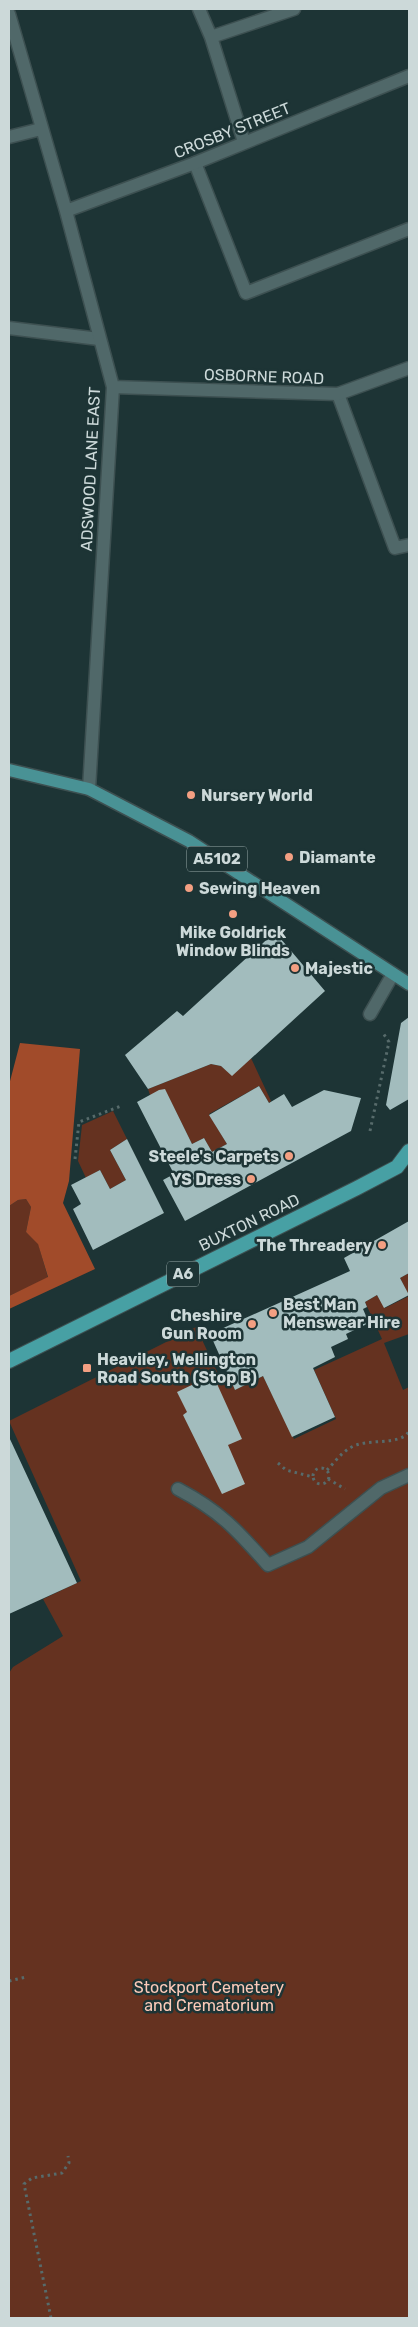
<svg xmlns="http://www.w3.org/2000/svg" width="418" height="2327" viewBox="0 0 418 2327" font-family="Rubik,sans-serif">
  <rect width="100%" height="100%" fill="#1d3435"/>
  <path fill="#653220" d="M251 1058 271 1101 269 1103 259 1086 209 1114 227 1144 212 1152 204 1138 192 1144 165 1090 150 1095 148 1089 211 1064 221 1066 232 1075Z
    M113 1111 127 1139 110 1150 126 1180 110 1189 100 1170 86 1178 78 1161 82 1125Z
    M26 1199 31 1207 26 1232 38 1243 48 1278 9 1296V1206L18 1200Z
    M409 1273V1334L384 1343 403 1390 409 1387V2318H9V1673L13 1667 63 1636 43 1599 81 1581 9 1421 196 1327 220 1378 228 1374 235 1390 263 1376 294 1439 336 1419 314 1370 382 1339 365 1302 377 1295 385 1308 409 1296 400 1278Z"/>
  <path fill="#a14b2a" d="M20 1043 80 1049 69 1181 63 1203 95 1269 9 1309V1296L48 1277 38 1244 26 1232 31 1207 26 1199 18 1200 9 1206V1085Z"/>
  <path fill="#a2bcbd" d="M275 932 325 991 232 1076 221 1066 211 1064 148 1089 125 1055 177 1011 183 1016Z
    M409 1017V1099L390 1110 386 1105 401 1023Z
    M259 1086 269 1103 284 1094 292 1107 324 1090 361 1098 351 1131 185 1221 163 1180 174 1174 137 1102 159 1090 165 1089 192 1144 204 1138 212 1152 227 1144 209 1115Z
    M127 1139 164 1213 93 1250 73 1209 81 1204 71 1185 100 1170 110 1189 126 1180 110 1150Z
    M409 1221V1273L400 1278 409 1295 384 1308 377 1295 365 1302 367 1307 363 1309 369 1323 346 1334 348 1339 331 1347 335 1357 313 1368 335 1417 292 1437 263 1376 235 1390 210 1334 350 1271 344 1258Z
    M213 1375 242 1439 228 1445 245 1484 222 1494 183 1415 187 1412 177 1392Z
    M9 1437 77 1583 9 1614Z"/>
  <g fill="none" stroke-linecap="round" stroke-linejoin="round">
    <defs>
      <path id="service" d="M199 9 211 37 244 142
        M211 37 294 9
        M195 163 246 293 409 229
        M9 328 99 339
        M338 394 395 548 409 545
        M370 1014 393 974
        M178 1489C220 1511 237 1530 268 1565L308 1547 381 1488 409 1475"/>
      <path id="minor" d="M9 14 66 211 113 387 89 789
        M9 137 41 129
        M66 211 195 163 409 76
        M113 387 338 394 409 368"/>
      <path id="primary" d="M9 770 89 789 189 841 409 984"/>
      <path id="trunk" d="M9 1361 357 1188 397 1167 409 1151"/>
    </defs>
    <use href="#service" stroke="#3d5051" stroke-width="15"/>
    <use href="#minor" stroke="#3d5051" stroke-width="15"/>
    <use href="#primary" stroke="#3d5051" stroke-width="15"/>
    <use href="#trunk" stroke="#3d5051" stroke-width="16"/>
    <path stroke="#576b6b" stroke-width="3" stroke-dasharray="2.5 4" stroke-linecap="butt" d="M370 1131 389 1042 383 1033
      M75 1159 79 1122 121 1106
      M278 1463 286 1470 313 1477
      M313 1476a8 8 0 1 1 16 0a8 8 0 1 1-16 0Z
      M327 1470C334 1463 341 1453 350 1448 367 1437 400 1447 409 1431
      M328 1479 345 1489
      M9 1981 26 1977
      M51 2318 24 2184 32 2178 62 2173 69 2163 68 2156"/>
    <use href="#service" stroke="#506869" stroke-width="12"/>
    <use href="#minor" stroke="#506869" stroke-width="12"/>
    <use href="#primary" stroke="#499295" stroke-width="12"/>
    <use href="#trunk" stroke="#47a0a4" stroke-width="14"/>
  </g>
  <g fill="#f39f82" stroke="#1d3435" stroke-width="2">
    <circle cx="191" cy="795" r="5"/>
    <circle cx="289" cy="857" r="5"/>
    <circle cx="189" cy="888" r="5"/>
    <circle cx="233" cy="914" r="5"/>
    <circle cx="295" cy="968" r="5"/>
    <circle cx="289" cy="1156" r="5"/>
    <circle cx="251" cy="1179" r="5"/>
    <circle cx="382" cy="1245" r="5"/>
    <circle cx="273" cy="1313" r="5"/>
    <circle cx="252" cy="1324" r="5"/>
    <rect x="82" y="1363" width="10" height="10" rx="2.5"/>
  </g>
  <g text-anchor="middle" stroke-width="5" stroke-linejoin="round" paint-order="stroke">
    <g fill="#1d3435" stroke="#98a8a8" stroke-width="1">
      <rect x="187" y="846.5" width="60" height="25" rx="4"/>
      <rect x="167" y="1261.5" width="32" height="25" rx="4"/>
    </g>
    <g font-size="15" font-weight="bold" fill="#ccd9d9">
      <text x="217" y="864">A5102</text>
      <text x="183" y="1279">A6</text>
    </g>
    <g font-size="16" fill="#ccd9d9" stroke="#1d3435">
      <text transform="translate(232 130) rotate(-22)" y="6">CROSBY STREET</text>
      <text transform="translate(264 376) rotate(2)" y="6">OSBORNE ROAD</text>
      <text transform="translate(90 469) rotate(-87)" y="6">ADSWOOD LANE EAST</text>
      <text transform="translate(249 1222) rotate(-26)" y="6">BUXTON ROAD</text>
    </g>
    <g font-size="16" font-weight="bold" fill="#ccd9d9" stroke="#1d3435" text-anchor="start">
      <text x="201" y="801">Nursery World</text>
      <text x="299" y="863">Diamante</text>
      <text x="199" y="894">Sewing Heaven</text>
      <text x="233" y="938" text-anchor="middle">Mike Goldrick<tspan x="233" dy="18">Window Blinds</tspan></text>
      <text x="305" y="974">Majestic</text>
      <text x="279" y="1162" text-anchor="end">Steele's Carpets</text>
      <text x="241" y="1185" text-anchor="end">YS Dress</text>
      <text x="372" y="1251" text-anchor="end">The Threadery</text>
      <text x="283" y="1310">Best Man<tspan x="283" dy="18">Menswear Hire</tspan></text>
      <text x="242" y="1321" text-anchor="end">Cheshire<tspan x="242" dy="18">Gun Room</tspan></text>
      <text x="97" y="1365">Heaviley, Wellington<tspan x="97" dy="18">Road South (Stop B)</tspan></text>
    </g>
    <g font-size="16" fill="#fccab9" stroke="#1d3435">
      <text x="209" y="1993">Stockport Cemetery<tspan x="209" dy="18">and Crematorium</tspan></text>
    </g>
  </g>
  <rect width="418" height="2327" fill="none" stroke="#ccd9d9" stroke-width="20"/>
</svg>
